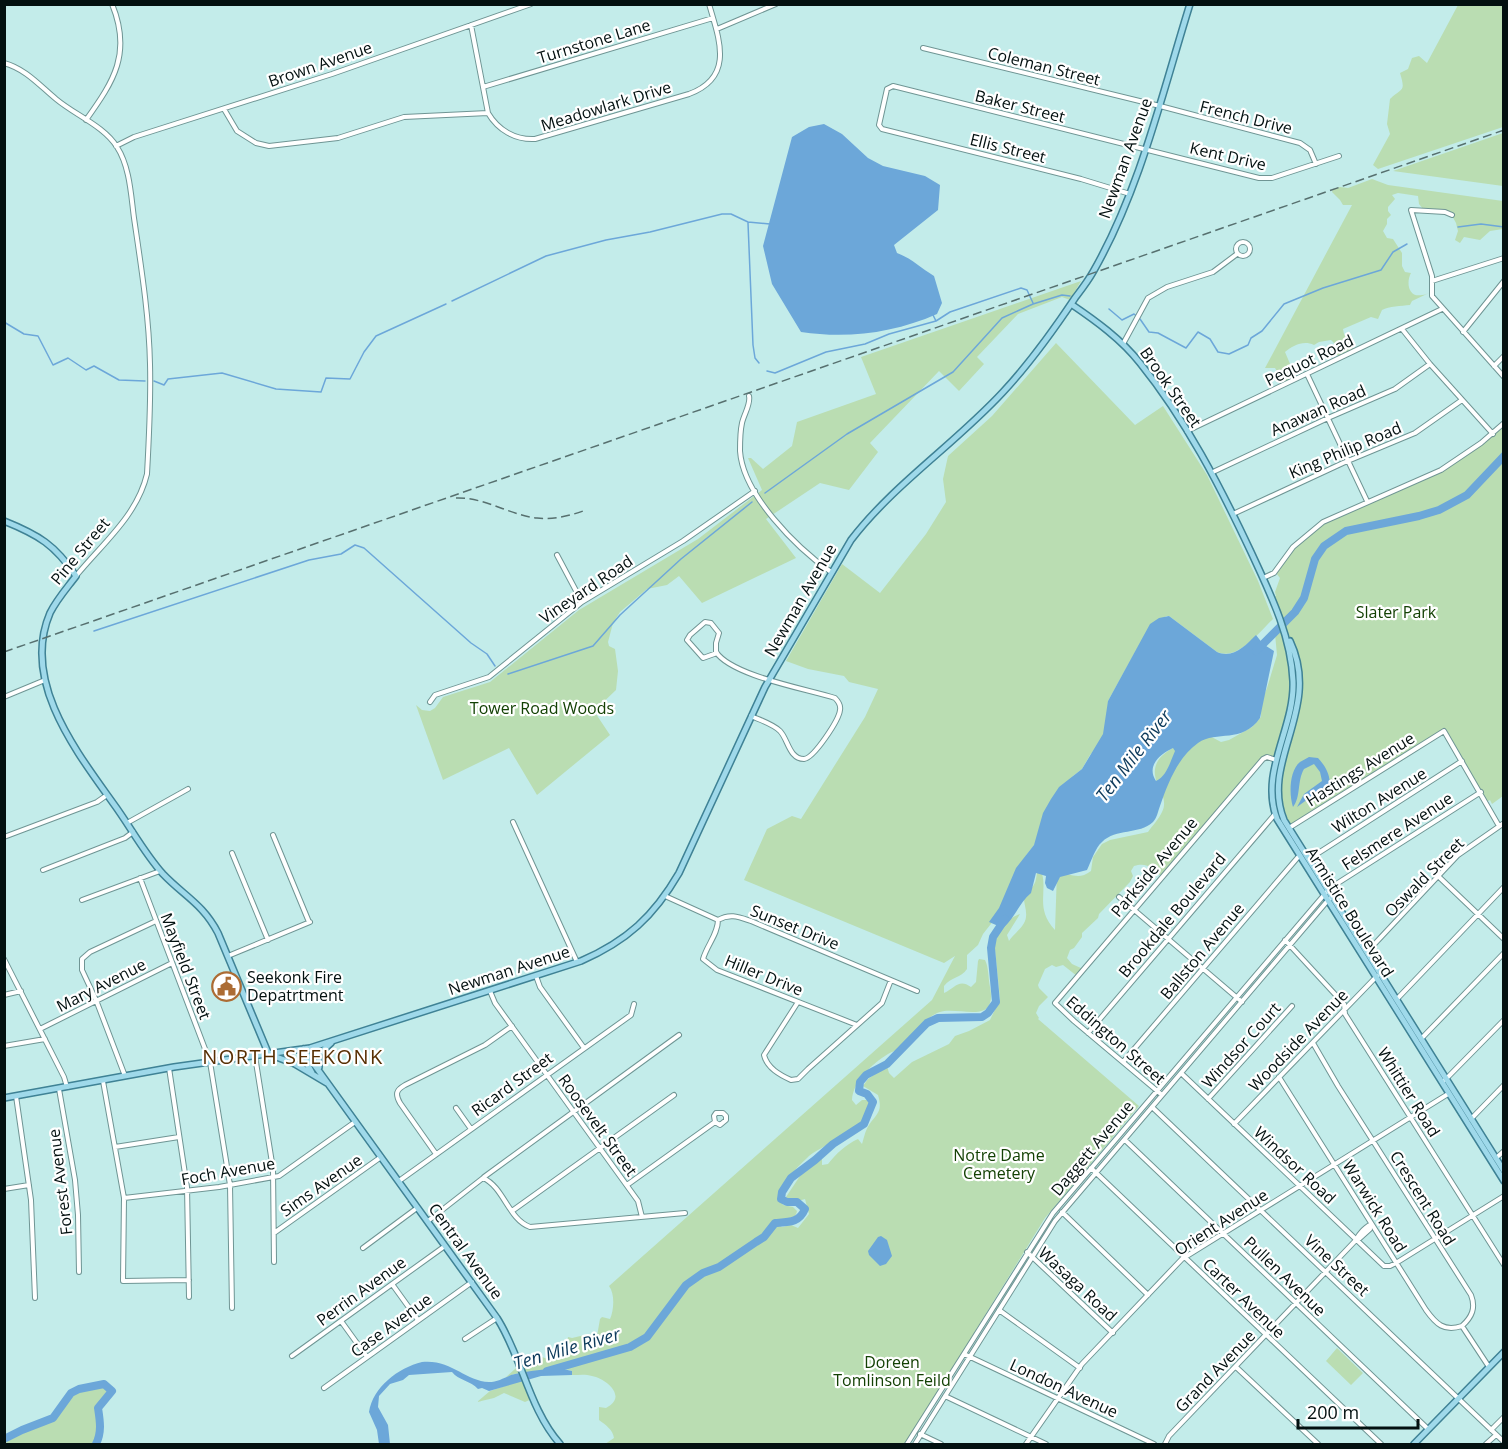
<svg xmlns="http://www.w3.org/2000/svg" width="1508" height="1449" viewBox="0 0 1508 1449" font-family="'Open Sans',sans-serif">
  <rect width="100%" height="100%" fill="#c3ecea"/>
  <path fill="#baddb2" d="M1458 5H1503V127L1378 169 1373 165 1390 134 1387 124 1390 99C1402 87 1406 93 1400 73L1408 69 1412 58 1419 56 1427 63Z
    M1503 133V186L1393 171Z
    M1372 179 1388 185 1503 201V229L1490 231 1480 240 1464 237 1460 243 1455 240 1458 231 1456 223 1450 212 1423 209 1419 204 1418 196 1398 193 1392 195 1395 199 1388 207V211L1391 215 1387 219V224L1383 231 1387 238 1393 239 1402 253V266L1405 272 1411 273C1406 282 1408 298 1422 295 1425 295 1428 293 1431 292L1412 301 1410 305C1401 306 1389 306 1382 310L1378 319 1371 317 1343 329C1344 340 1353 343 1354 352L1339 356 1335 354 1336 345 1331 340 1319 342 1314 345C1304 340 1293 345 1285 352L1296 378 1284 383 1275 368H1265L1352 205H1343L1340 200 1332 192 1333 189 1340 187 1348 188Z
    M1081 281 1070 300 1062 297 1018 314 977 357 984 364 959 391 939 371 870 443 878 452 849 490 820 483 766 519 796 558 702 603 679 576 667 585 647 589 620 612 613 623 608 642 609 646 615 649 618 671 616 690 594 711 610 735 537 795 509 748 443 780 416 705 422 710 430 711 435 708 443 697 490 682 579 610 698 539 762 490 748 458H751L763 469 792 446 797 422 876 394 861 357Z
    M1056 343 1135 425 1163 406 1207 475 1258 581 1273 619C1259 632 1238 661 1217 652L1169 616H1166L1138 647 1108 701 1121 717 1090 755 1082 769 1073 776 1052 823 1027 854 994 920 983 934 978 945 967 955V969C961 978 951 977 944 986V993C955 988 959 978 971 987L976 982 978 961 979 959 985 960C989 968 988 978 990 987 998 1028 956 1004 937 1013 923 1020 915 1035 904 1046 899 1050 893 1051 888 1054 872 1064 853 1081 852 1100L856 1105 862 1100H871C876 1126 826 1143 809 1156 804 1161 797 1167 793 1173 792 1176 792 1179 790 1182 784 1191 777 1193 783 1205L793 1207 797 1211C795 1221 787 1218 780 1221L778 1224 782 1227 791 1225 798 1228 809 1214 805 1199 791 1203 786 1197 802 1173 817 1158 822 1159V1165L828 1164C837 1153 845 1145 858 1139L862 1144C864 1138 865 1131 869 1125 877 1113 883 1112 878 1095L863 1086 868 1079 887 1066 889 1073 894 1078 912 1062 949 1044 955 1036 969 1031 990 1020 1000 999 994 940C998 930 1009 917 1020 914L1007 935 1009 941C1013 934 1025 927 1026 917 1027 909 1023 903 1024 893 1038 887 1036 877 1038 864 1052 888 1032 905 1055 930L1057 872C1070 873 1078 881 1091 871L1093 857 1102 844 1110 840 1148 832C1152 826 1159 819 1162 812 1167 802 1162 794 1158 785 1143 753 1184 743 1206 734L1221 742 1229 740 1252 727 1261 717V702L1267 688 1277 655 1275 634 1278 628 1287 625 1285 618 1280 619 1272 597 1276 596 1275 592 1280 578 1276 573 1284 558 1315 527 1443 469 1474 449 1503 423V796L1492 804 1490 800 1486 802 1457 748 1444 730 1290 827C1278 807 1280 787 1284 765L1276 760 1265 758 1162 877C1152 869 1148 862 1134 866L1131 871 1133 876 1130 882 1099 914 1098 918 1082 933V937L1074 948 1070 950 1067 958 1072 964 1083 969 1077 976 1063 965 1056 967 1052 965 1045 969 1038 985 1039 988 1048 997 1039 1006 1036 1013 1039 1018 1038 1019 1139 1106 1045 1218 974 1333 976 1334 907 1444H605L614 1438C613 1430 606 1425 599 1420V1407L606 1408C628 1397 607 1379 592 1376 586 1374 579 1375 572 1375V1371L565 1369 514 1374 505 1378 524 1361 536 1355 551 1360 564 1358 568 1353 566 1346 568 1337 572 1338 589 1334 597 1336 600 1319 602 1317 610 1319C614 1310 615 1294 609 1286L932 1000 955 956 944 963 744 880 767 829 792 816 801 819 865 717 878 689 849 682 844 676 808 669 786 661 842 564 880 593 926 534 946 502 943 479 948 456 992 416Z
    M1337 1348 1363 1373 1351 1385 1326 1361Z
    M523 1380H527L534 1398 525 1402 504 1393 494 1398 477 1402 490 1391Z
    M104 1384 112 1391 98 1408C100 1421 102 1432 96 1444H5V1439L11 1435 53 1418 71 1393 79 1389Z"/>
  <path fill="#6ca7d9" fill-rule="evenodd" d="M824 124 842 134 868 158 883 166 925 176 940 185 938 210 894 245 897 253C911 258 921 268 934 276L942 303 937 314C894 333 848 339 801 332L772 284 763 246 792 137 809 127Z
    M1169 616 1217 652C1233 659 1245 646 1256 635L1263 644 1274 651 1260 718C1242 744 1217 730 1198 743 1178 757 1168 783 1160 806 1158 811 1157 818 1153 822 1139 835 1116 828 1102 842 1095 848 1091 862 1087 870L1060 877 1053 891 1047 888 1045 883 1046 876 1036 873 1031 893C1019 903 1015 918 1003 928L989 922 999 908 1016 868 1034 845 1043 813 1051 799 1059 787 1082 769 1103 734 1108 701 1150 624 1159 618ZM1173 748 1175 751C1170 762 1167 776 1156 781 1146 766 1160 754 1173 748Z
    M1309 757 1318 758C1325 766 1329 772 1330 783L1297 807 1304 794 1322 781 1320 772 1314 764 1304 769C1297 781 1301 797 1293 807 1289 795 1289 771 1300 762 1303 760 1306 759 1309 757Z
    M881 1236 887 1240 892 1256 886 1264 880 1266 869 1255 868 1251 878 1237Z
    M422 1362C451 1359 465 1381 489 1382 497 1382 504 1378 511 1375 525 1371 559 1366 572 1371V1375L541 1376 489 1391 482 1388 478 1389C471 1381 458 1380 452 1372L409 1375 403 1380 390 1384 379 1396 378 1407 388 1425 390 1444H379L377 1430 369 1412C373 1387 398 1368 422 1362Z"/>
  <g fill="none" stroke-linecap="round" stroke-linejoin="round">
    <path stroke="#6ca7d9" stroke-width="1.5" d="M748 223 753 345 755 358 759 363
      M1458 227 1481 224 1504 227
      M452 301 546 256 606 240 650 232 722 214H731L748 222 770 224
      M1109 309 1122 320 1134 314 1140 319 1149 332 1158 333 1186 348 1198 332 1210 339 1218 352 1229 354 1248 345 1251 338 1262 331 1284 304 1323 288 1381 270 1393 252 1407 244
      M933 315 936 321
      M4 322 24 334 38 336 53 365 68 358 86 370 94 366 119 380 145 381
      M767 371 775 373 826 352 865 344 889 334 936 321 950 312 1021 288 1027 290 1033 303
      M154 381 164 385 168 379 222 373 276 389 321 392 326 378 350 379 364 352 376 336 446 304
      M765 493 847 434 953 372 1002 318 1033 304 1062 295 1070 296
      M94 631 309 560 341 554 355 545 364 548 471 643 487 654 495 666
      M508 674 593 646 620 615 681 559 752 502"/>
    <path stroke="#6ca7d9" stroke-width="8" d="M1256 651 1295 612 1304 598 1315 559 1324 546 1346 531 1419 516 1439 510 1467 495 1504 456
      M547 1371 630 1347 647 1337 686 1285 703 1273 719 1267 756 1242 764 1237 775 1223C789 1222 799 1223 805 1209L797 1202H787L781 1199 782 1192 791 1178 815 1160 833 1144 864 1124 873 1102 867 1094 859 1091 860 1082 866 1075 887 1064 927 1023 938 1018 982 1017 988 1013 996 1002 991 948 993 937 1005 919
      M4 1439 22 1430 53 1418 71 1393 79 1389 104 1384 112 1391 98 1408C100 1421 102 1432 96 1444"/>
    <defs>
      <path id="minor" d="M471 25 488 113C498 130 515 140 535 139L689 94C735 77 719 39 709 4
        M717 29 776 4
        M923 48 1160 106 1300 143 1310 150 1316 164
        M4 63C26 69 40 86 56 99 75 115 104 126 117 147 130 167 131 196 134 218 141 266 149 315 150 364 151 400 149 438 147 474 137 516 102 544 76 576
        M483 87 713 18
        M224 109 237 131 256 143 269 146 338 138 404 117 488 113
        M86 120C114 81 132 53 112 4
        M116 146 134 137 332 74 531 4
        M1130 194 1081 179 882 129 879 125 887 89 893 86 1259 178H1272L1339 156
        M1452 215 1445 212 1411 210 1432 276V296L1504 377
        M1236 249a7 7 0 1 1 14 0a7 7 0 1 1-14 0Z
        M1432 281 1504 258
        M1402 329 1430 364 1493 434
        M1463 332 1504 281
        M1123 344 1148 298 1167 287 1213 272 1237 254
        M1494 366 1504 356
        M1307 374 1367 501
        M749 396C751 404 744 414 742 423 740 432 740 441 740 451 743 495 797 548 831 572
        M1187 431 1442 309
        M1213 472 1328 418 1395 389 1430 364
        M1233 514 1343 463 1415 433 1462 400
        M557 555 582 602
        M1263 578 1274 573 1293 547 1323 522 1441 470 1481 443 1504 423
        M717 653 703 658 687 640 690 635 705 622 711 623 719 633 716 643V652C732 676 807 689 835 698 839 702 841 705 840 710 839 720 814 758 804 759 789 759 788 739 780 731 773 724 760 720 751 716
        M4 697 45 680
        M430 702 435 695 489 677 582 602 683 541 755 491
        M513 822 577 962
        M127 823 188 789
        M1289 828 1444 731 1499 826
        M273 835 309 922
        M4 837 97 802 107 795
        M232 853 268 940
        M1309 859 1462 761
        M43 870 125 838 133 832
        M1438 876 1504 939
        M140 878 210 1062 230 1185 232 1308
        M665 896 718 920C730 913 739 917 751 921L917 991
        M1119 897 1242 1002
        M82 900 160 871
        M718 920C718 934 707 945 703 959L717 970 857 1025
        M1285 940 1344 1004 1345 1014 1504 1265
        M1367 952 1458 855 1504 823
        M228 956 310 922
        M4 959 64 1077 67 1087
        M536 976 540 987 584 1048
        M490 991 495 1003 638 1201 642 1217
        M4 995 21 991
        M1397 999 1504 887
        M798 1002 764 1055C767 1068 780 1075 791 1080L798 1079 808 1069 882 1003 891 980
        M40 1029 172 963
        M1088 1033 1275 814
        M1421 1039 1504 953
        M1313 1043 1338 1086 1471 1295C1476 1308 1472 1317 1462 1326
        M4 1046 45 1039
        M255 1056 273 1169 274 1262
        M1123 1062 1299 856
        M169 1068 187 1187 189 1297
        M1181 1073 1384 1266H1390L1396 1263 1504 1196
        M125 1076 96 1000 82 970V959L90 952 156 921
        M1279 1077 1426 1310C1436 1324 1444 1332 1462 1326
        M1445 1080 1504 1020
        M103 1081 124 1198 123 1281 189 1280
        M59 1089 75 1180 78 1215 79 1272
        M1162 1095 1074 1021 1055 1003 1263 759 1267 757 1276 760
        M16 1096 31 1200 35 1298
        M1208 1099 1292 1006
        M1152 1107 1504 1442
        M456 1108 471 1129
        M1471 1119 1504 1085
        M1234 1124 1377 976
        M1125 1140 1428 1429
        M115 1147 179 1137
        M436 1154 400 1103C395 1094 396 1090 405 1085L485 1045 512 1026
        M1496 1158 1504 1151
        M1091 1168 1381 1444
        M484 1177 679 1035
        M399 1181 631 1015 634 1004
        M627 1185 715 1122 720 1125 726 1120V1116L723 1113H716L714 1116 715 1122
        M4 1189 29 1185
        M124 1198 219 1187 279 1176 355 1122
        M512 1211 674 1095
        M1062 1212 1148 1295
        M428 1221 483 1178C504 1187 508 1219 530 1227L685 1213
        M274 1233 381 1157
        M1358 1238H1360L1370 1229 1369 1226
        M363 1248 417 1208
        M1027 1252 1113 1333
        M392 1284 418 1320
        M999 1310 1080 1368
        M341 1321 367 1357
        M1462 1326 1489 1367
        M465 1339 497 1318
        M964 1354 1154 1444
        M292 1356 445 1246
        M1236 1367 1318 1444
        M324 1388 472 1282
        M945 1396 1046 1444
        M1491 1430 1504 1417
        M920 1434 941 1444
        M907 1444 1053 1213 1330 888 1481 792
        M915 1444 1055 1221 1329 899
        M1026 1444 1082 1364 1182 1259 1448 1094
        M1165 1444 1169 1436 1356 1240C1360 1232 1364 1229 1371 1224
        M1486 1444 1496 1435"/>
      <path id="major" d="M1071 304C1096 321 1121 339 1140 363 1186 420 1220 486 1251 552 1270 593 1291 635 1293 681 1295 728 1259 772 1277 819L1504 1181
        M4 521C39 535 55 545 76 576 67 588 57 599 50 613 21 681 76 751 113 803 130 826 144 853 163 874 184 896 203 904 218 933L269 1055
        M1290 641C1322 709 1260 761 1284 820L1504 1171
        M303 1049 497 1318C522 1357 529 1409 560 1444
        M303 1049 304 1058 312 1073
        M271 1055 295 1064 327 1083
        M319 1067V1054L331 1043
        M4 1098 174 1067 310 1048 581 961C627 941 654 916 679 873L765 687 851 540C894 484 955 444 1003 392 1030 363 1053 331 1075 298 1081 290 1088 281 1093 272 1140 190 1162 94 1190 4
        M1414 1444 1504 1352"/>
    </defs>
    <use href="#minor" stroke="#6f9594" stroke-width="6"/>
    <use href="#major" stroke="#3f8295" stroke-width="8"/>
    <use href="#minor" stroke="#fff" stroke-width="4"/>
    <use href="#major" stroke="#9fd9ea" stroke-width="5"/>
    <path stroke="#57706f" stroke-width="1.5" stroke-dasharray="9 4.5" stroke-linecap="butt" d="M456 498C485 497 509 515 537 518 552 520 569 516 583 511
      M4 652 1504 130"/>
  </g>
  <defs>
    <symbol id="civic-ring" viewBox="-11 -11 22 22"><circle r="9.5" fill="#fff" stroke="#ac6c34" stroke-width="1.5"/><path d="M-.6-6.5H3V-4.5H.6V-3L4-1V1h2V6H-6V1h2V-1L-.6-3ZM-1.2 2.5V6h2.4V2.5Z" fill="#ac6c34"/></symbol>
  </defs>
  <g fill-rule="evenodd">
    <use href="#civic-ring" x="210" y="970" width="33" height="33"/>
  </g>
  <g text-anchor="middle" stroke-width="4.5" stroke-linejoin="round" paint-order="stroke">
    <g font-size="16" fill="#031010" stroke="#fff">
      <text transform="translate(594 41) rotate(-17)" y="6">Turnstone Lane</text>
      <text transform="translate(320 64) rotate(-19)" y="6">Brown Avenue</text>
      <text transform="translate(1044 66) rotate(14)" y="6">Coleman Street</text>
      <text transform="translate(606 106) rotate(-17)" y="6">Meadowlark Drive</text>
      <text transform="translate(1020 106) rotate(14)" y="6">Baker Street</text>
      <text transform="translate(1246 117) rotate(14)" y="6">French Drive</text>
      <text transform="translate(1008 148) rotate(14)" y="6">Ellis Street</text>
      <text transform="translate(1228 156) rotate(13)" y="6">Kent Drive</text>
      <text transform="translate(1125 158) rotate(-70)" y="6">Newman Avenue</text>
      <text transform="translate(1309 360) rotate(-26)" y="6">Pequot Road</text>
      <text transform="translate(1171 387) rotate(55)" y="6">Brook Street</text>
      <text transform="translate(1318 410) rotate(-24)" y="6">Anawan Road</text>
      <text transform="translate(1345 450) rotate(-23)" y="6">King Philip Road</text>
      <text transform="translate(80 551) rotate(-50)" y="6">Pine Street</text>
      <text transform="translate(586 589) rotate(-34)" y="6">Vineyard Road</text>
      <text transform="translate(800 600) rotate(-60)" y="6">Newman Avenue</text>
      <text transform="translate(1360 769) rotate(-32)" y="6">Hastings Avenue</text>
      <text transform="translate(1379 800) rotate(-32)" y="6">Wilton Avenue</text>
      <text transform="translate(1397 831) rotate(-33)" y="6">Felsmere Avenue</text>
      <text transform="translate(1154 867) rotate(-50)" y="6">Parkside Avenue</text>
      <text transform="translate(1424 877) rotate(-45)" y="6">Oswald Street</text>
      <text transform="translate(1350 912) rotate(58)" y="6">Armistice Boulevard</text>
      <text transform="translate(1172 915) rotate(-50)" y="6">Brookdale Boulevard</text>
      <text transform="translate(795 927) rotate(22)" y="6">Sunset Drive</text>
      <text transform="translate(1202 951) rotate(-50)" y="6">Ballston Avenue</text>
      <text transform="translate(186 966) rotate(69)" y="6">Mayfield Street</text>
      <text transform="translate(509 970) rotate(-18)" y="6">Newman Avenue</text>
      <text transform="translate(764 975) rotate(22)" y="6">Hiller Drive</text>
      <text transform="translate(101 985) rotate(-27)" y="6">Mary Avenue</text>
      <text transform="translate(1116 1040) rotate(41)" y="6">Eddington Street</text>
      <text transform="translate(1298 1040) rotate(-46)" y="6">Woodside Avenue</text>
      <text transform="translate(1241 1045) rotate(-48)" y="6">Windsor Court</text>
      <text transform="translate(512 1084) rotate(-36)" y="6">Ricard Street</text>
      <text transform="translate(1409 1092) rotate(58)" y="6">Whittier Road</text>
      <text transform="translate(598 1125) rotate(54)" y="6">Roosevelt Street</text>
      <text transform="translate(1092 1148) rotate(-50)" y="6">Daggett Avenue</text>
      <text transform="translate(1295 1165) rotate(43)" y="6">Windsor Road</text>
      <text transform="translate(228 1171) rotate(-10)" y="6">Foch Avenue</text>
      <text transform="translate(60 1182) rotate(-97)" y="6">Forest Avenue</text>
      <text transform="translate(321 1185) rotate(-35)" y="6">Sims Avenue</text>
      <text transform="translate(1423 1198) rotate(58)" y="6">Crescent Road</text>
      <text transform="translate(1375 1206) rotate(58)" y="6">Warwick Road</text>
      <text transform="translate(1221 1222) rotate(-33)" y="6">Orient Avenue</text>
      <text transform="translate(466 1251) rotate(54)" y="6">Central Avenue</text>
      <text transform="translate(1337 1265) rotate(43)" y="6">Vine Street</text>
      <text transform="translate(1285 1276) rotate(44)" y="6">Pullen Avenue</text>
      <text transform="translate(1078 1284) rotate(43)" y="6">Wasaga Road</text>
      <text transform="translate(361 1291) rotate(-36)" y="6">Perrin Avenue</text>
      <text transform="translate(1244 1298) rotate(44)" y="6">Carter Avenue</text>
      <text transform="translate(391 1325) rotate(-36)" y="6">Case Avenue</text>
      <text transform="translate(1215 1371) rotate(-46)" y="6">Grand Avenue</text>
      <text transform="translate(1064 1388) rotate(25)" y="6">London Avenue</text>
    </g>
    <g font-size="16" fill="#134104" stroke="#fff">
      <text x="1396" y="618">Slater Park</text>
      <text x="542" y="714">Tower Road Woods</text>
      <text x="999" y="1161">Notre Dame<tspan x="999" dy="18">Cemetery</tspan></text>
      <text x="892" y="1368">Doreen<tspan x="892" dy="18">Tomlinson Feild</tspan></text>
    </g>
    <g font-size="16" fill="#031010" stroke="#fff" text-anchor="start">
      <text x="247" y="983">Seekonk Fire<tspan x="247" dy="18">Depatrtment</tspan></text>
    </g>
    <g font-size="18" font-style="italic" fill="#0d3a5b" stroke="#fff">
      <text transform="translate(1134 756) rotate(-52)" y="6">Ten Mile River</text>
      <text transform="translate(567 1349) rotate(-16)" y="6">Ten Mile River</text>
    </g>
    <g font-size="20" letter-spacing="1.5" fill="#582f03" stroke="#fff">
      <text x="293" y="1064">NORTH SEEKONK</text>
    </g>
  </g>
  <rect width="1508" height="1449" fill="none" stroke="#031010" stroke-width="12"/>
  <path d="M1298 1419v9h120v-9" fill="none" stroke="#031010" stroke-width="3"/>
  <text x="1307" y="1419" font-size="18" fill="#031010" stroke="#ffffff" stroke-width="4.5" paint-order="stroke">200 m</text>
</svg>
